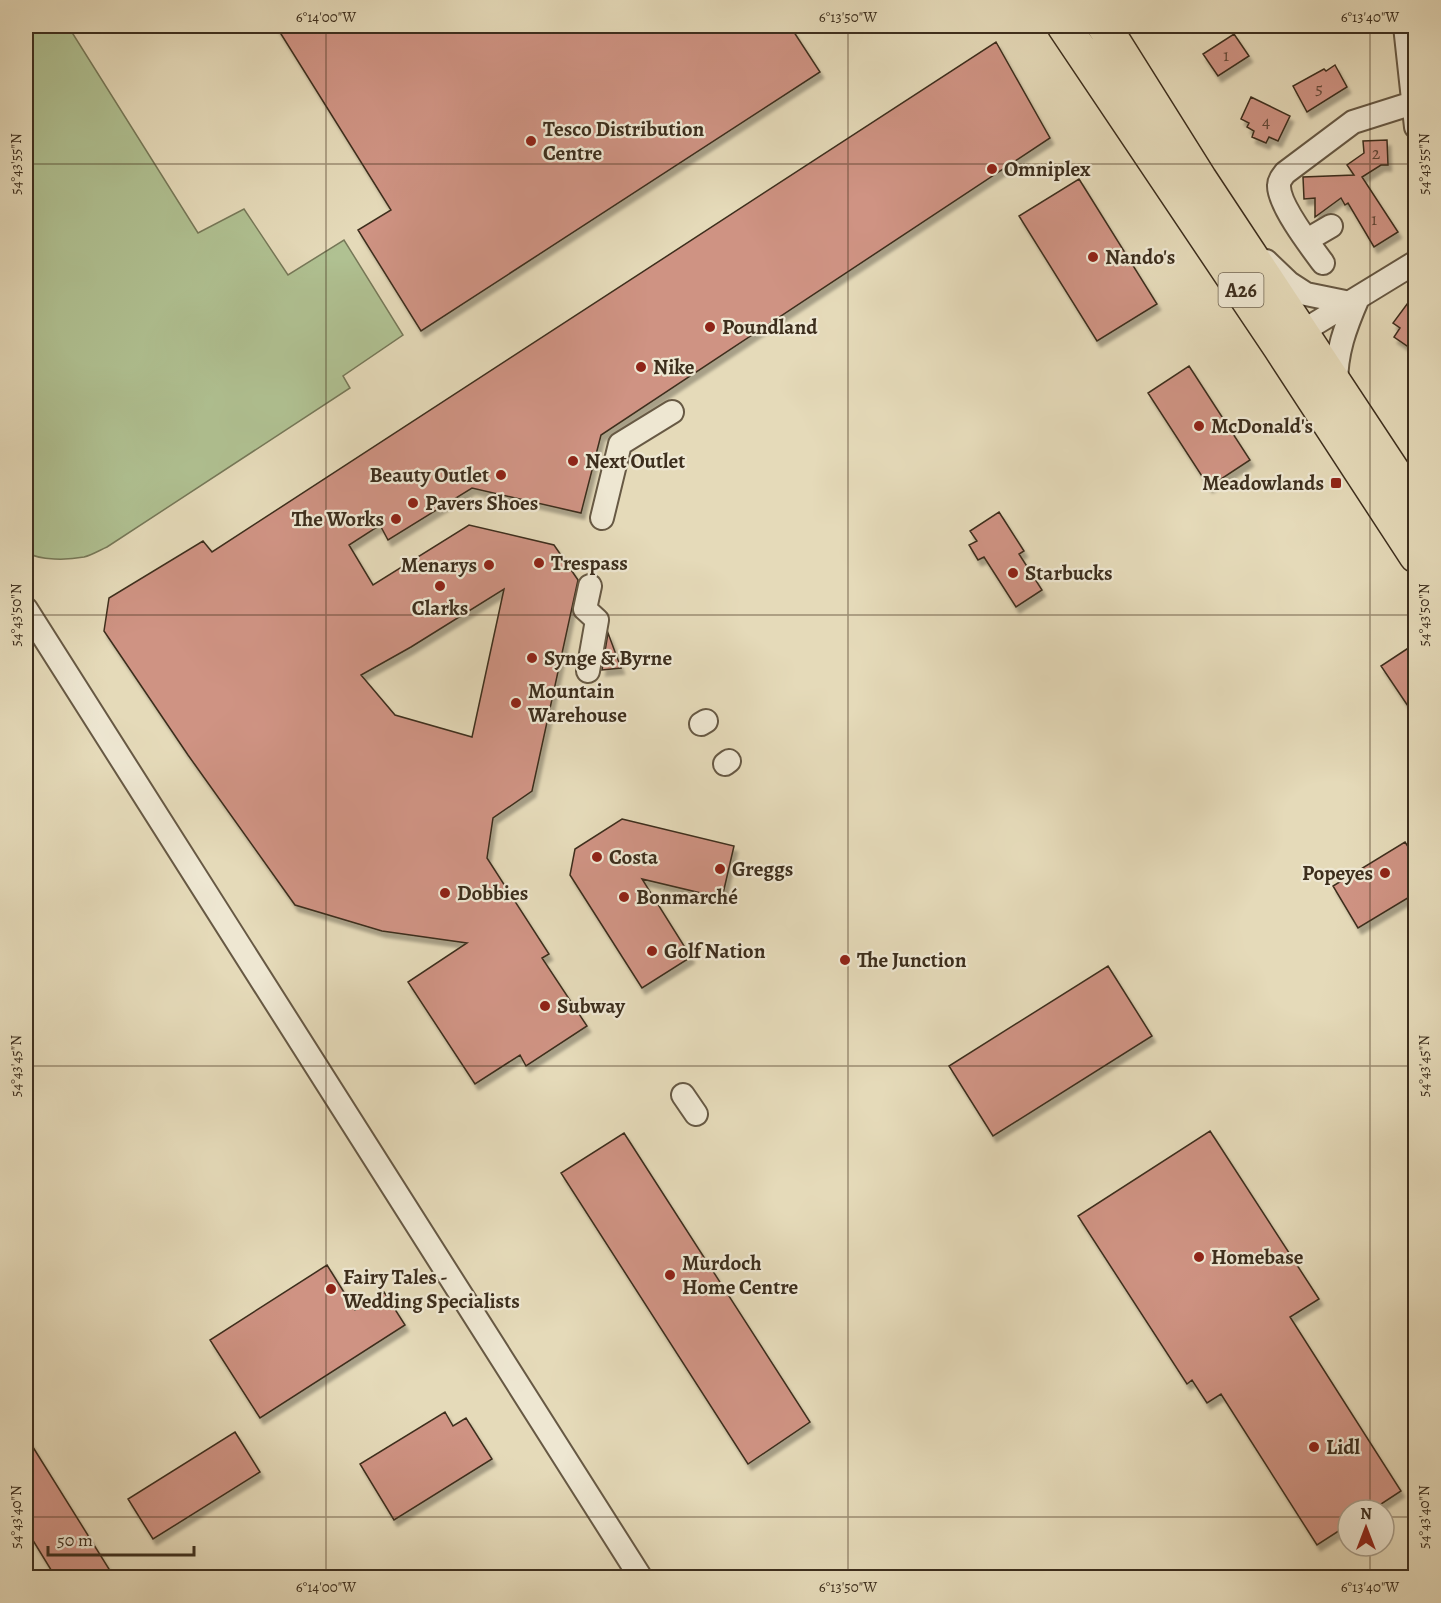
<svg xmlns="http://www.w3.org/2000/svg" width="1441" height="1603" viewBox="0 0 1441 1603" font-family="Alegreya,serif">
  <defs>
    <filter id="shadow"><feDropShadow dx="3.5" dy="6" stdDeviation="1.5" flood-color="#0004"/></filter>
  </defs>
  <rect width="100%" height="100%" fill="#e5dab9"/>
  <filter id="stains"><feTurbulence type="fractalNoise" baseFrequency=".00333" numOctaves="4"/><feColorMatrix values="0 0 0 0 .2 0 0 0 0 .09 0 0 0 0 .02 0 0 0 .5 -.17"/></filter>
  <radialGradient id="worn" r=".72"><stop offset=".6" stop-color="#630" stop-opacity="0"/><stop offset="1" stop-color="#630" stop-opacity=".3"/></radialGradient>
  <path fill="#b0c192" stroke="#767858" stroke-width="1.5" d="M26 26H68L198 233 244 209 288 275 344 240 403 335 343 376 350 388 107 547C100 550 92 555 84 557 68 560 40 561 26 552Z"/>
  <path fill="#cf9383" stroke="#3d2e1d" stroke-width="1.5" fill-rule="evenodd" filter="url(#shadow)" d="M276 26H790L820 72 421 331 358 230 391 210Z
    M1234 34 1249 56 1218 76 1203 54Z
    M996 42 1050 138 601 435 581 513 472 488 388 540 380 525 349 545 373 585 469 525 554 545 578 580 532 791 493 818 487 858 549 954 542 958 587 1026 526 1066 520 1055 475 1084 408 982 467 943 382 931 295 905 188 755 104 631 109 598 203 541 212 552ZM504 589 472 737 395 715 361 675 411 647Z
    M1335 65 1347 87 1307 112 1293 86 1324 69 1326 71Z
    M1251 97 1290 116 1278 141 1269 137 1266 143 1252 137 1254 131 1247 127 1249 123 1241 119Z
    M1387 140 1388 165H1381L1362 177 1398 232 1374 247 1348 203 1345 205 1341 198 1315 217V198L1304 199 1303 177 1354 175 1347 165 1364 153 1363 141Z
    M1079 179 1157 304 1097 341 1019 216Z
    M1416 292V352L1394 337 1400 328 1393 323Z
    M1189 366 1250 460 1209 487 1148 393Z
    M999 512 1024 551 1019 554 1042 590 1016 607 984 557 978 560 969 545 977 541 970 531Z
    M608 633 621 668 602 670Z
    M1416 643V718L1381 666Z
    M622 819 734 846 722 898 642 879 691 957 642 988 570 875 575 849Z
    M1405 842 1416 859V893L1358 928 1333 886Z
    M1108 966 1152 1036 993 1136 949 1066Z
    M1210 1131 1319 1299 1290 1317 1401 1491 1372 1510H1348V1525L1317 1545 1221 1394 1207 1403 1192 1380 1187 1384 1078 1216Z
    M624 1133 810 1422 748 1464 561 1173Z
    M327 1265 355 1310 384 1292 405 1325 260 1418 210 1340Z
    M445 1412 453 1426 466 1418 492 1459 394 1520 360 1464Z
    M235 1432 260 1472 153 1539 128 1499Z
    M26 1436 109 1569 95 1578H56L26 1529Z"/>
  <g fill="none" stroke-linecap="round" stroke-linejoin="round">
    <defs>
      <path id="street" d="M1405 26 1416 127
        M1307 240 1331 226
        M1266 261 1289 283 1306 294 1350 303
        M1323 263C1311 247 1278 204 1279 185 1279 181 1282 177 1285 173L1353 122 1413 103
        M1290 339 1416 262
        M1336 385C1336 352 1345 328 1358 298
        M602 518 620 444 672 412
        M26 609 641 1578
        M588 671 597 620 585 609 590 586
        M701 724 706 721
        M725 764 729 761
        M683 1095 696 1114"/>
      <path id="highway" d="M1064 26 1279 346 1416 556
        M1104 26 1200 179 1416 506"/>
    </defs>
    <use href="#street" stroke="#675944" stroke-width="26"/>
    <use href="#highway" stroke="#3d2e1d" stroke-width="36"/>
    <use href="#street" stroke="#eee7d2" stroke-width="22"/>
    <use href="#highway" stroke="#e5dab9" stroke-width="33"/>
  </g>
  <path fill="none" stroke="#3d2e1d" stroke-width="1.5" stroke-opacity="0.45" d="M326 26V1578M848 26V1578M1370 26V1510M26 164H1416M26 615H1416M26 1066H1416M26 1517H1348M1384 1517H1416M1370 1546V1578"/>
  <g fill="#8f2418" stroke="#eee7d2" stroke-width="2">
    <circle cx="531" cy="141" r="6"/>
    <circle cx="992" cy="169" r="6"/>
    <circle cx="1093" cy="257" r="6"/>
    <circle cx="710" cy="327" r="6"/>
    <circle cx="641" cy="367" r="6"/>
    <circle cx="1199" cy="426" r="6"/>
    <circle cx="573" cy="461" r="6"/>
    <circle cx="501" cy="475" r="6"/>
    <rect x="1330" y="477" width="12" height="12" rx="3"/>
    <circle cx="413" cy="503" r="6"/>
    <circle cx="396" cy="519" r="6"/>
    <circle cx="539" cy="563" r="6"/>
    <circle cx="489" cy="565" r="6"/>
    <circle cx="1013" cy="573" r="6"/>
    <circle cx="440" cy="586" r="6"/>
    <circle cx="532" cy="658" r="6"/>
    <circle cx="516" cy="703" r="6"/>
    <circle cx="597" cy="857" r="6"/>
    <circle cx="720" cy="869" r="6"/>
    <circle cx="1385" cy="873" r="6"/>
    <circle cx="445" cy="893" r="6"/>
    <circle cx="624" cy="897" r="6"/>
    <circle cx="652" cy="951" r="6"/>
    <circle cx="845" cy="960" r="6"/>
    <circle cx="545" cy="1006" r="6"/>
    <circle cx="1199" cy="1257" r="6"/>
    <circle cx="670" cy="1275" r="6"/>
    <circle cx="331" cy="1289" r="6"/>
    <circle cx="1314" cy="1447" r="6"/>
  </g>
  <g text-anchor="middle" stroke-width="4.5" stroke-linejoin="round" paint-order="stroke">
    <g font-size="18" fill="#624736">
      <text x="1226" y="61">1</text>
      <text x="1319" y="94">5</text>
      <text x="1266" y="127">4</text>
      <text x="1376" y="159">2</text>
      <text x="1374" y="225">1</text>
    </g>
    <rect fill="#eee7d2" stroke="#726653" stroke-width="1.5" x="1218.5" y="273" width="45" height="34" rx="4.5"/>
    <g font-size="20" font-weight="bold" fill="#3d2e1d">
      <text x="1241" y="297">A26</text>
    </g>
    <g font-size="21" font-weight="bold" fill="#3d2e1d" stroke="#eee7d2" text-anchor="start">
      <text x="543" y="136">Tesco Distribution<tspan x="543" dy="24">Centre</tspan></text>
      <text x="1004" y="176">Omniplex</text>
      <text x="1105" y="264">Nando's</text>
      <text x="722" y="334">Poundland</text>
      <text x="653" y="374">Nike</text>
      <text x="1211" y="433">McDonald's</text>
      <text x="585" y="468">Next Outlet</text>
      <text x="489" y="482" text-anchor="end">Beauty Outlet</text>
      <text x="1324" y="490" text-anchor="end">Meadowlands</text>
      <text x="425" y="510">Pavers Shoes</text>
      <text x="384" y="526" text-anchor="end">The Works</text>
      <text x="551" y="570">Trespass</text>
      <text x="477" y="572" text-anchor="end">Menarys</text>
      <text x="1025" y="580">Starbucks</text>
      <text x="440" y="615" text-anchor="middle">Clarks</text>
      <text x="544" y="665">Synge &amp; Byrne</text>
      <text x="528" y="698">Mountain<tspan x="528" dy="24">Warehouse</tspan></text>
      <text x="609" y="864">Costa</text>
      <text x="732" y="876">Greggs</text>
      <text x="1373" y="880" text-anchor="end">Popeyes</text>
      <text x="457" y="900">Dobbies</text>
      <text x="636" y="904">Bonmarché</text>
      <text x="664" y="958">Golf Nation</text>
      <text x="857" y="967">The Junction</text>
      <text x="557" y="1013">Subway</text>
      <text x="1211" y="1264">Homebase</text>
      <text x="682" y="1270">Murdoch<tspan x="682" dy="24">Home Centre</tspan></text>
      <text x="343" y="1284">Fairy Tales -<tspan x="343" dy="24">Wedding Specialists</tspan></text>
      <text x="1326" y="1454">Lidl</text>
    </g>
  </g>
  <rect width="1441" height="1603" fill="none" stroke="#e5dab9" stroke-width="66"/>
  <g transform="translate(1366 1528)"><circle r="28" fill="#eee7d2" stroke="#a79d8a" stroke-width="1.5"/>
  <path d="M0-4.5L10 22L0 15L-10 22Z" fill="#8f2418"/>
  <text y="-9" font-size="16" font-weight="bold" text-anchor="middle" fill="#3d2e1d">N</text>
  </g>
  <path d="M48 1546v9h146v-9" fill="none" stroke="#3d2e1d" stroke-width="3"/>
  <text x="57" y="1546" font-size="18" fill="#3d2e1d" stroke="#eee7d2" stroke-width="4.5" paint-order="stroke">50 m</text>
  <rect x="33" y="33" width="1375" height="1537" fill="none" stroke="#3d2e1d" stroke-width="2"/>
  <g font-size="15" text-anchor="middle" fill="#3d2e1d">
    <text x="326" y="22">6°14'00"W</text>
    <text x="848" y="22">6°13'50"W</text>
    <text x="1370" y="22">6°13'40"W</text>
    <text transform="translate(16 164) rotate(-90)" y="5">54°43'55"N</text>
    <text transform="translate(1424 164) rotate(-90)" y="5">54°43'55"N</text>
    <text transform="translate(16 615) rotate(-90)" y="5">54°43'50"N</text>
    <text transform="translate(1424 615) rotate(-90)" y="5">54°43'50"N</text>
    <text transform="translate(16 1066) rotate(-90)" y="5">54°43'45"N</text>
    <text transform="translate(1424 1066) rotate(-90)" y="5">54°43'45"N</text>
    <text transform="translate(16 1517) rotate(-90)" y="5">54°43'40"N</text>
    <text transform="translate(1424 1517) rotate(-90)" y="5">54°43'40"N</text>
    <text x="326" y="1592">6°14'00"W</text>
    <text x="848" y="1592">6°13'50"W</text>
    <text x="1370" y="1592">6°13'40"W</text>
  </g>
  <rect width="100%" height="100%" filter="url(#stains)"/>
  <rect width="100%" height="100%" fill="url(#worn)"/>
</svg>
